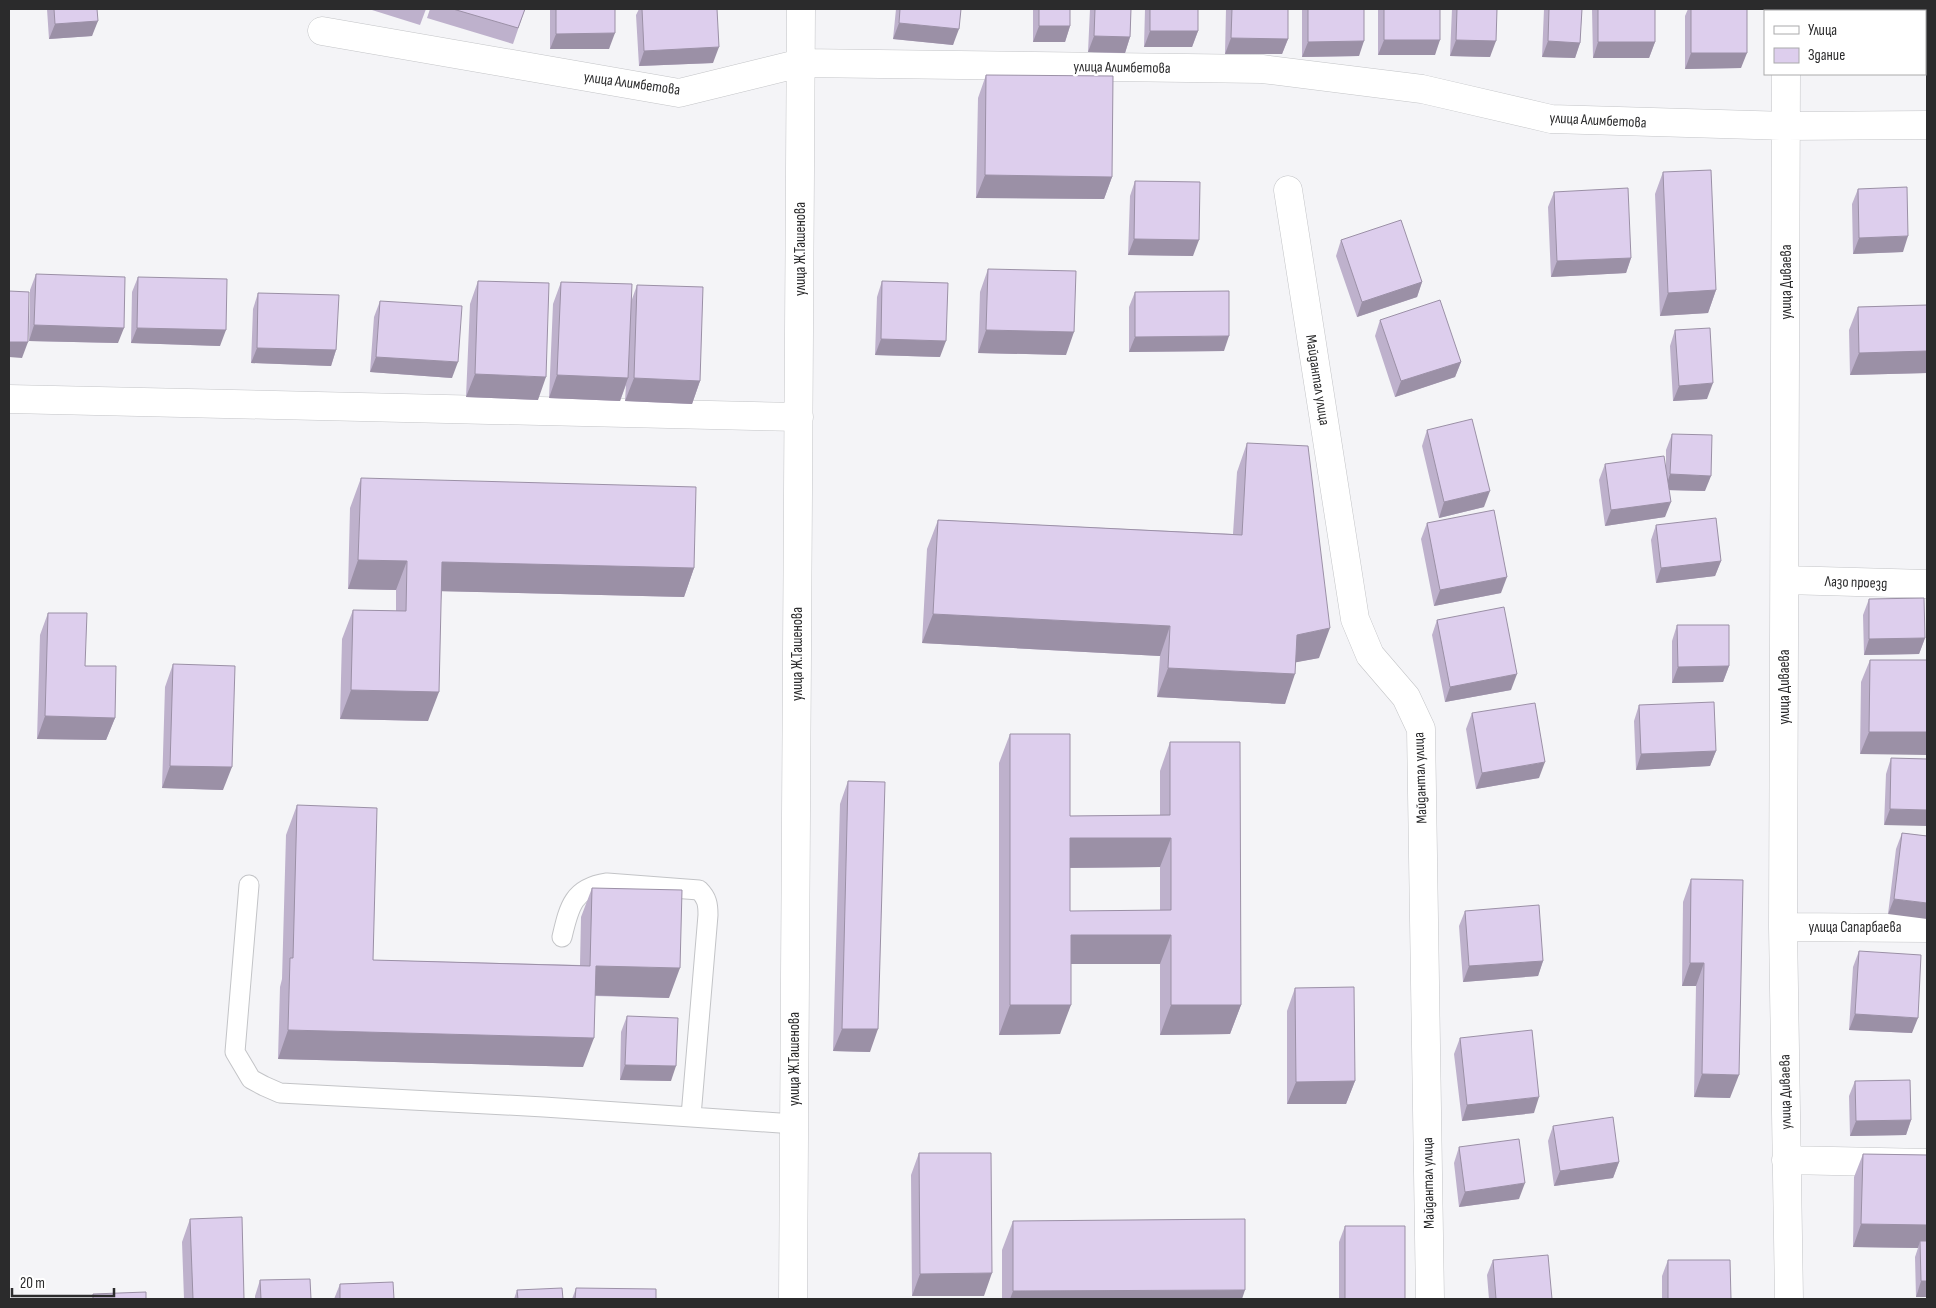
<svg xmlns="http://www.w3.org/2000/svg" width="1936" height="1308" viewBox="0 0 1936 1308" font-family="'Sofia Sans Condensed',sans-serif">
  <rect width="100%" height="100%" fill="#f4f4f7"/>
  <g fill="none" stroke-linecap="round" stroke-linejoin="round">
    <defs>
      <path id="service" d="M249 885 235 1052 251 1079 264 1086 280 1093 544 1107 794 1124
        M562 937C569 907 573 888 607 883L699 890C707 898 708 904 708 915L691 1116"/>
      <path id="minor" d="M1787 11V9
        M322 31 679 93 801 63 1262 69 1422 89 1551 119 1786 126 1927 125
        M1786 74 1783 927 1789 1299
        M1288 190 1355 619 1370 655 1406 697 1421 729 1430 1299
        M9 399 799 417
        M1785 580 1927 584
        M1783 927 1927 928
        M1786 1160 1927 1163
        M793 1299 801 9"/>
    </defs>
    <use href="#service" stroke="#c3c4c7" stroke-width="21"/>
    <use href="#minor" stroke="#c3c4c7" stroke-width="29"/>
    <use href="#service" stroke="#fff" stroke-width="19"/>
    <use href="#minor" stroke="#fff" stroke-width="28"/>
  </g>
  <path fill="#beb1cc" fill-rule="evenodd" d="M47 9H97L92 36 49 39Z
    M373 9H426L420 25 372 10Z
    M430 9H525L513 44 427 18Z
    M550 9H615L609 49H550Z
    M639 9H717L713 63 639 66 636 15Z
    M896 9H961L953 45 893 39Z
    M1033 9H1070V26L1065 42H1033Z
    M1090 9H1131L1130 37 1125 53 1088 52Z
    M1145 9H1198V31L1192 47H1144Z
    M1226 9H1288V39L1282 54H1225Z
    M1302 9H1364L1359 56 1302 57Z
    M1378 9H1440L1435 55H1378Z
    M1452 9H1497L1490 57 1450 56Z
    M1544 9H1582L1580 43 1575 58 1542 57Z
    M1592 9H1655V42L1649 58H1593Z
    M1688 9H1747L1741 68 1685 69V16Z
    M986 75 1112 177 1104 199 976 198 978 98Z
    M1663 172 1716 290 1708 313 1660 316 1655 194Z
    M1135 181 1193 256 1128 255 1130 196Z
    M1858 189 1903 252 1853 254 1852 204Z
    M1554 192 1631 258 1626 273 1551 277 1548 207Z
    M1341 240 1422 282 1417 297 1357 317 1336 256Z
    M988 269 1066 355 978 353 980 292Z
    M36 274 118 343 29 341 30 290Z
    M138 277 220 346 131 343 132 292Z
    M478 281 538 400 466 397 470 304Z
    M882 281 940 357 875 355 877 297Z
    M561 282 631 302 637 285 700 381 692 404 625 401 626 385 620 401 549 398 553 304Z
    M1135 292 1224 351 1129 352V307Z
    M258 293 336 350 331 366 251 363 253 309Z
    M380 301 452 378 370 372 374 317Z
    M1927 305V373L1850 375 1849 330 1858 307Z
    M1380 320 1461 362 1455 377 1395 397 1375 336Z
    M1675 330 1707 399 1673 401 1670 346Z
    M1427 430 1484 507 1439 518 1422 446Z
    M1672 434 1705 491 1669 490 1665 517 1605 526 1599 480 1605 464 1666 465V450Z
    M1247 443 1319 658 1296 662 1285 704 1157 697 1160 656 922 643 927 549 938 520 1233 534 1237 472Z
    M361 478 694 568 684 597 442 591 428 721 340 719 342 639 353 610 396 611V590L348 589 350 508Z
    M1427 523 1501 593 1434 606 1421 539Z
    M1656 525 1721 561 1715 576 1656 583 1651 540Z
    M1869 599 1925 638 1919 654 1864 655 1863 615Z
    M48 613 85 666 115 718 106 740 37 739 40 635Z
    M1437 620 1511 690 1445 702 1432 635Z
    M1677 625 1729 666 1723 682 1672 683V641Z
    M1870 660H1927L1860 754 1861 682Z
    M173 664 223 790 162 788 165 687Z
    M1639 705 1716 751 1710 766 1636 770 1634 721Z
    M1472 713 1539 778 1476 789 1466 729Z
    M1010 734 1070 816 1160 815V771L1170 742 1241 1005 1230 1034 1160 1035V964H1071L1060 1034 999 1035V763ZM1160 867V911H1070V868Z
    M1891 758 1927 759 1884 825 1886 774Z
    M848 781 870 1052 833 1051 840 804Z
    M297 805 373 960 580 965 581 917 592 888 669 998 595 996 583 1067 278 1059 280 987 282 979 286 835Z
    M1902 833 1927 836 1888 914 1896 849Z
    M1691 879 1730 1098 1694 1097 1696 986H1682L1683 902Z
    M1465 911 1543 961 1538 976 1463 982 1459 926Z
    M1859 951 1912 1033 1849 1030 1853 967Z
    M1295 988 1355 1081 1346 1104H1287V1011Z
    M627 1016 671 1081 620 1080 621 1032Z
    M1460 1038 1534 1113 1462 1121 1454 1054Z
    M1855 1081 1911 1120 1906 1135 1850 1136 1849 1096Z
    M1553 1126 1619 1162 1613 1178 1554 1186 1548 1141Z
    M1459 1147 1519 1199 1459 1207 1454 1163Z
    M919 1153 984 1296H912L911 1175Z
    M1863 1154 1927 1155V1297H1916L1915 1257 1918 1248 1853 1247 1854 1177Z
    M190 1219 244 1299H184L182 1242Z
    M1013 1221 1242 1299H1002V1250Z
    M1345 1226 1405 1299H1339V1242Z
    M1493 1260 1552 1299H1489L1487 1275Z
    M1668 1260 1731 1299H1662V1276Z
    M260 1280 311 1299H255V1296Z
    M340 1284 394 1299H334Z
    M576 1288 656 1299H572Z
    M517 1290 563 1299H514Z"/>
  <path fill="#9b90a6" d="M98 21 92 36 49 39 55 24Z
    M899 23 959 29 953 45 893 39Z
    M1039 26H1070L1065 42H1033Z
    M1150 31H1198L1192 47H1144Z
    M615 33 609 49H550L556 34Z
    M1094 36 1130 37 1125 53 1088 52Z
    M1231 38 1288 39 1282 54H1225Z
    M1384 40H1440L1435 55H1378Z
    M1456 40 1496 41 1490 57 1450 56Z
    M1364 41 1359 56 1302 57 1308 42Z
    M1548 41 1580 43 1575 58 1542 57Z
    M1598 42H1655L1649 58H1593Z
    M719 47 713 63 639 66 644 51Z
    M1925 52H1927V67H1925Z
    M1691 53H1747L1741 68 1685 69Z
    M985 175 1112 177 1104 199 976 198Z
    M1908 236 1903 252 1853 254 1859 238Z
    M1134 239 1199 240 1193 256 1128 255Z
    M1631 258 1626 273 1551 277 1557 261Z
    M1422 282 1417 297 1357 317 1362 302Z
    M1716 290 1708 313 1660 316 1668 293Z
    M34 325 124 328 118 343 29 341Z
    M137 328 226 330 220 346 131 343Z
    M986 330 1074 332 1066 355 978 353Z
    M1229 336 1224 351 1129 352 1135 337Z
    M881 339 946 341 940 357 875 355Z
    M9 342H28L22 358 9 357Z
    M257 348 336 350 331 366 251 363Z
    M1927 351V373L1850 375 1859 353Z
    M376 357 458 362 452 378 370 372Z
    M1461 362 1455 377 1395 397 1401 381Z
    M475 374 546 377 538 400 466 397Z
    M557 375 628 378 620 401 549 398Z
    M634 378 700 381 692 404 625 401Z
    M1713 383 1707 399 1673 401 1679 386Z
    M1670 474 1711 476 1705 491 1665 490Z
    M1490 491 1484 507 1439 518 1444 502Z
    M1671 502 1665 517 1605 526 1611 510Z
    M358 560 407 561 396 590 348 589Z
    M1721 561 1715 576 1656 583 1661 568Z
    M442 562 694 568 684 597 432 591Z
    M1507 577 1501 593 1434 606 1440 590Z
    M933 614 1170 626 1160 656 922 643Z
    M1330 628 1319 658 1287 664 1297 635Z
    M1925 638 1919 654 1864 655 1869 639Z
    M1729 666 1723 682 1672 683 1678 667Z
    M1168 668 1295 674 1285 704 1157 697Z
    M1517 674 1511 690 1445 702 1450 687Z
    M351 690 439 692 428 721 340 719Z
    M45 716 115 718 106 740 37 739Z
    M1869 732H1927V755L1860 754Z
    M1716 751 1710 766 1636 770 1641 754Z
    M1545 762 1539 778 1476 789 1482 773Z
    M170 766 232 767 223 790 162 788Z
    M1890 809 1927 810V826L1884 825Z
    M1070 838H1171L1160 867 1060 868Z
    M1894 899 1927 903V919L1888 914Z
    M1071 935H1171L1160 964H1060Z
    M1543 961 1538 976 1463 982 1469 966Z
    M1690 963H1704L1696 986H1682Z
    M596 966 680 968 669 998 585 995Z
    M1010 1005H1071L1060 1034 999 1035Z
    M1171 1005H1241L1230 1034 1160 1035Z
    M1855 1014 1918 1018 1912 1033 1849 1030Z
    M842 1029H878L870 1052 833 1051Z
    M288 1030 594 1038 583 1067 278 1059Z
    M625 1065 676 1066 671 1081 620 1080Z
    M1702 1074 1739 1075 1730 1098 1694 1097Z
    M1355 1081 1346 1104H1287L1296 1082Z
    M1539 1097 1534 1113 1462 1121 1467 1105Z
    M1911 1120 1906 1135 1850 1136 1856 1121Z
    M1619 1162 1613 1178 1554 1186 1560 1171Z
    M1525 1183 1519 1199 1459 1207 1465 1192Z
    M1861 1224 1927 1225V1248L1920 1241 1918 1248 1853 1247Z
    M992 1273 984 1296H912L920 1274Z
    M1921 1281H1927V1297H1916Z
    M1245 1290 1242 1299H1010L1013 1291Z"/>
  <path fill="#ddceed" stroke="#9b90a6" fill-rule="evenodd" d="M54 9H97L98 21 55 24Z
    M453 9H525L518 28Z
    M556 9H615V33L556 34Z
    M642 9H717L719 47 644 51Z
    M900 9H961L959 29 899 23Z
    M1039 9H1070V26H1039Z
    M1095 9H1131L1130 37 1094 36Z
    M1150 9H1198V31H1150Z
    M1232 9H1288V39L1231 38Z
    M1308 9H1364V41L1308 42Z
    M1384 9H1440V40H1384Z
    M1457 9H1497L1496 41 1456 40Z
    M1549 9H1582L1580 43 1548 41Z
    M1598 9H1655V42H1598Z
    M1691 9H1747V53H1691Z
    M1925 13H1927V52H1925Z
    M986 75 1113 76 1112 177 985 175Z
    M1711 170 1716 290 1668 293 1663 172Z
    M1135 181 1200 182 1199 240 1134 239Z
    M1907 187 1908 236 1859 238 1858 189Z
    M1628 188 1631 258 1557 261 1554 192Z
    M1401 220 1422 282 1362 302 1341 240Z
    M988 269 1076 271 1074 332 986 330Z
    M36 274 125 277 124 328 34 325Z
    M138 277 227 279 226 330 137 328Z
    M478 281 549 283 546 377 475 374Z
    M882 281 948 283 946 341 881 339Z
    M561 282 632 284 628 378 557 375Z
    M637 285 703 287 700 381 634 378Z
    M9 291 29 292 28 342H9Z
    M1229 291V336L1135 337V292Z
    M258 293 339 295 336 350 257 348Z
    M1440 300 1461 362 1401 381 1380 320Z
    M380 301 462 306 458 362 376 357Z
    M1927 305V351L1859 353 1858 307Z
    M1710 328 1713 383 1679 386 1675 330Z
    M1472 419 1490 491 1444 502 1427 430Z
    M1672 434 1712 435 1711 476 1670 474Z
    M1247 443 1308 446 1330 628 1297 635 1295 674 1168 668 1170 626 933 614 938 520 1242 535Z
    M1664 456 1671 502 1611 510 1605 464Z
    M361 478 696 487 694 568 442 562 439 692 351 690 353 610 406 611 407 561 358 560Z
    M1494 510 1507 577 1440 590 1427 523Z
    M1716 518 1721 561 1661 568 1656 525Z
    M1924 598 1925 638 1869 639V599Z
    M1504 607 1517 674 1450 687 1437 620Z
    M48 613H87L85 666H116L115 718 45 716Z
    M1677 625H1729V666L1678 667Z
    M1870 660H1927V732H1869Z
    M173 664 235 666 232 767 170 766Z
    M1714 702 1716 751 1641 754 1639 705Z
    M1535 703 1545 762 1482 773 1472 713Z
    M1010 734H1070V816L1170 815V742H1240L1241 1005H1171V935H1071V1005H1010ZM1070 838H1171V910L1070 911Z
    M1891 758 1927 759V810L1890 809Z
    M848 781 885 782 878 1029H842Z
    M297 805 377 808 373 960 590 966 592 888 682 890 680 968 596 966 594 1038 288 1030 290 958H293Z
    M1902 833 1927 836V903L1894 899Z
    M1691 879 1743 880 1739 1075 1702 1074 1704 963H1690Z
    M1539 905 1543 961 1469 966 1465 911Z
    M1859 951 1921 955 1918 1018 1855 1014Z
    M1354 987 1355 1081 1296 1082 1295 988Z
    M627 1016 678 1018 676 1066 625 1065Z
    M1532 1030 1539 1097 1467 1105 1460 1038Z
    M1910 1080 1911 1120 1856 1121 1855 1081Z
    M1613 1117 1619 1162 1560 1171 1553 1126Z
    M1519 1139 1525 1183 1465 1192 1459 1147Z
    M919 1153H991L992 1273 920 1274Z
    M1863 1154 1927 1155V1225L1861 1224Z
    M242 1217 244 1299H193L190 1219Z
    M1245 1219V1290L1013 1291V1221Z
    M1345 1226H1405V1299H1345Z
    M1920 1241H1927V1281H1921Z
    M1548 1255 1552 1299H1496L1493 1260Z
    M1668 1260H1730L1731 1299H1668Z
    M310 1279 311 1299H261L260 1280Z
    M393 1282 394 1299H340V1284Z
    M562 1288 563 1299H518L517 1290Z
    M576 1288 656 1289V1299H575Z
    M146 1292V1299H93V1294Z"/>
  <g text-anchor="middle" stroke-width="5" stroke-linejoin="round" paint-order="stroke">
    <g font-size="15" fill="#2b2b2c" stroke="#fff">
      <text transform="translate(1122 67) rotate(1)" y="5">улица Алимбетова</text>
      <text transform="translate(632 83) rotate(8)" y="5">улица Алимбетова</text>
      <text transform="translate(1598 120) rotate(3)" y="5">улица Алимбетова</text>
      <text transform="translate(800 249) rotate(-90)" y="5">улица Ж.Ташенова</text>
      <text transform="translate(1786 282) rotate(-90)" y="5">улица Диваева</text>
      <text transform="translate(1318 380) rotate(81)" y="5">Майдантал улица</text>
      <text transform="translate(1856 582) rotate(2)" y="5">Лазо проезд</text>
      <text transform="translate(797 654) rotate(-90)" y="5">улица Ж.Ташенова</text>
      <text transform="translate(1784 687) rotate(-90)" y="5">улица Диваева</text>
      <text transform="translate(1420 778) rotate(-92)" y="5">Майдантал улица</text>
      <text x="1855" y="932">улица Сапарбаева</text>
      <text transform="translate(794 1059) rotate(-90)" y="5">улица Ж.Ташенова</text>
      <text transform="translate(1785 1092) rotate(-91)" y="5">улица Диваева</text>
      <text transform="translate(1428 1183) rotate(-91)" y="5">Майдантал улица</text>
    </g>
  </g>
  <rect width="1936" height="1308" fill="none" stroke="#2b2b2c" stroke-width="20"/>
  <rect x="1764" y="10" width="162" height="65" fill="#ffffff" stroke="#aaaaab"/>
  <rect x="1774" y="26" width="25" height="8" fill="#ffffff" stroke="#aaaaab"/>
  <text x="1808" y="35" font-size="15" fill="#2b2b2c">Улица</text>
  <rect x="1774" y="48" width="25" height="15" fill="#ddceed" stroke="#aaaaab"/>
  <text x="1808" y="60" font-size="15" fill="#2b2b2c">Здание</text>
  <path d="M12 1288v8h102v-8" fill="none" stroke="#2b2b2c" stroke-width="2.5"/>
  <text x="20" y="1288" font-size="15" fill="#2b2b2c" stroke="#ffffff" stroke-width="4" paint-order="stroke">20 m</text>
</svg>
